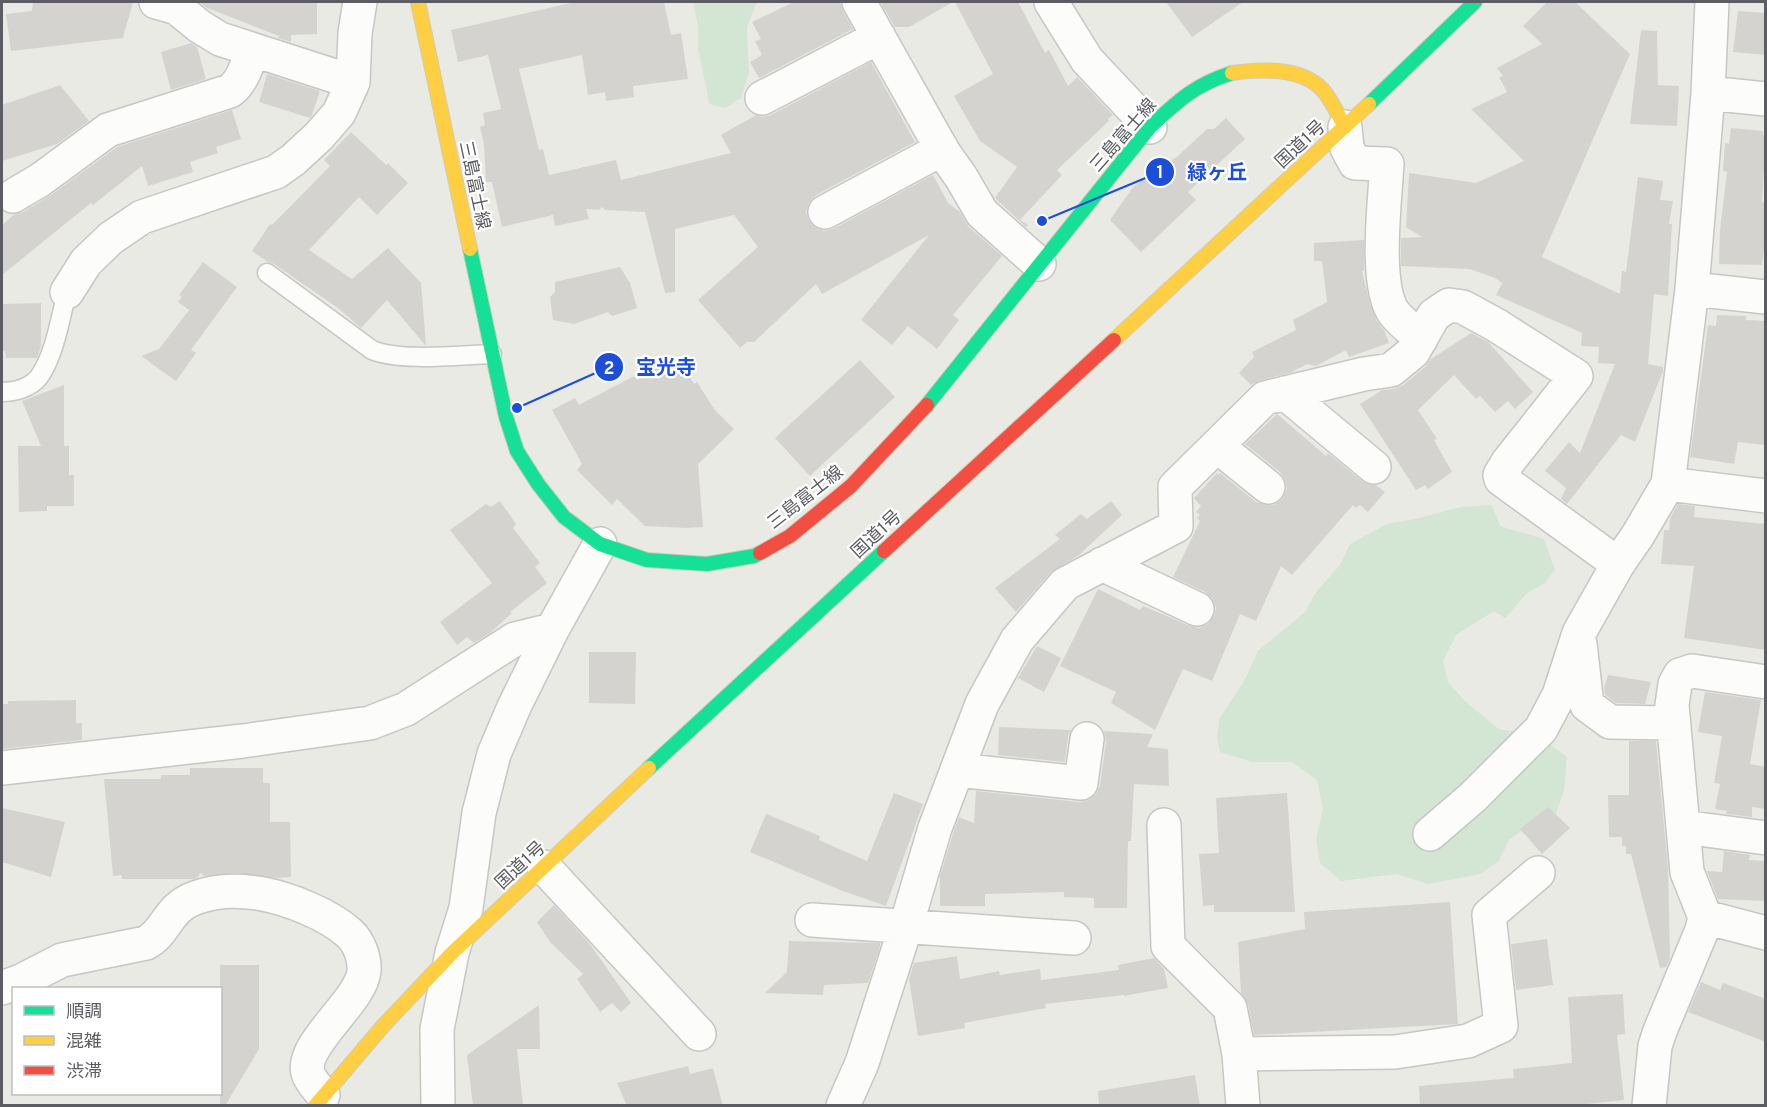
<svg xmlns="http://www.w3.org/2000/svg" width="1767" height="1107" viewBox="0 0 1767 1107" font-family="Overpass,'Noto Sans JP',sans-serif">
  <rect width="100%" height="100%" fill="#eaeae5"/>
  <path fill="#d3e6d3" d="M693 2H757L747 27 749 73 741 98 725 108 709 104 706 86 698 50V26Z
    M1492 505 1500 526 1544 539 1555 570 1545 583 1527 593 1505 618 1494 611 1456 635 1443 661 1448 682 1466 702 1499 729 1538 735 1567 757 1564 791 1555 816 1527 827 1509 840 1499 861 1480 874 1428 884 1396 874 1341 881 1320 863 1316 839 1323 809 1317 780 1292 762H1252L1220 752 1217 738 1219 719 1244 681 1258 651 1305 612 1316 592 1340 565 1350 544 1387 524 1415 519 1461 507Z"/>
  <path fill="#d4d3d0" d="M33 2H133L123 38 11 51 6 14 32 11Z
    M199 2H317V34L291 35V42L278 38 279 36 207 8Z
    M575 2H664L671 35 681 33 688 79 633 86 634 97 606 101 605 92 588 95 582 55 519 69 539 150 543 149 549 175 616 160 621 180 731 153 721 135 756 115 762 117 771 115 871 62 915 142 816 195 809 203 806 212 809 221 816 228 824 231 833 229 933 175 948 203 960 212 969 227 1002 256 953 315 959 320 937 349 908 326 892 345 861 320 929 235 822 294 816 284 754 342H747L740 348 698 300 758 247 734 215 675 229V292L665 293 645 212 605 210 602 207 599 210 586 209 589 219 555 226 553 215 502 227 492 182H486L484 145 480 127 485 125 483 113 501 109 488 55 458 62 451 30Z
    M794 2H840L843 11 853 29 759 78 750 62 762 55 755 41 761 39 752 22Z
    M880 2H953L909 27H895Z
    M955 2H1018L1045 53 1049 50 1068 86 1077 77 1113 115 1108 119 1109 121 1057 170 1062 175 1020 220 1028 225 1026 227 995 198 1017 167 980 141 954 96 993 74Z
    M1166 2H1243L1192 37Z
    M1547 2H1575L1630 54 1542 257 1620 294 1622 271 1626 272 1638 177 1663 181 1660 200 1673 201 1669 224H1672L1668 296 1654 294 1648 364 1663 367V371L1635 442 1621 435 1567 504 1561 499 1566 488 1545 471 1569 442 1580 453 1615 364 1598 363 1599 347 1581 346 1582 333 1496 295 1502 283 1495 278 1470 269 1401 266V238L1422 237 1406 227 1409 173 1476 183 1524 161 1471 109 1507 92 1499 77 1503 76 1497 68 1542 44 1523 26Z
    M1738 11 1766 13V55L1733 52Z
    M1641 30 1657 31 1658 85 1679 86 1677 126 1630 124Z
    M191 43 197 47 206 79 171 90 161 52Z
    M267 74 320 91 312 115 310 118 259 102Z
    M60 85 89 121 57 144 2 161V105Z
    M232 110 241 139 216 147 218 153 190 162 193 172 148 186 142 166 93 205 91 203 2 275V225L15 214 23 212 51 195 117 147Z
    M1226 118 1245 139 1188 192 1196 200 1141 252 1110 220 1133 187 1178 156 1207 129H1214Z
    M1731 128 1763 131V135H1766L1762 202 1766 203V234L1762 265 1719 264 1720 230 1727 172 1723 171 1725 143 1729 144Z
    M351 132 386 165 388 163 408 183 377 215 359 197 309 250 352 279 388 248 421 283 426 346 387 300 361 328 338 308 274 264 268 262 252 251 270 224 272 225 330 166 324 160Z
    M1364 240V271H1362L1370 304 1377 321 1384 330 1389 343 1349 357 1346 350 1316 366 1307 364 1290 373 1261 380 1251 385 1239 373 1254 357 1252 352 1296 330 1293 320 1327 302 1322 261H1314V243Z
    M203 262 237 287 191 350 196 353 176 381 141 356 159 349 189 310 178 302 182 297 179 295Z
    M620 267 630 283 637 308 612 316 608 312 574 324 553 320 550 297 555 292V282Z
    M41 303V346L37 358H6L5 351H2V304Z
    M1717 315 1746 316V320L1766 321V445L1738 442 1734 464 1690 457 1708 325 1716 326Z
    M1471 333 1488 342 1533 392 1515 409 1508 401 1495 412 1480 396 1476 399 1454 375 1418 410 1437 439 1434 440 1452 472 1428 489 1425 485 1416 490 1360 404 1382 390 1394 389 1403 385 1425 367 1431 359Z
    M860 360 895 397 810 476 775 438Z
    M680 362 694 384 697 382 714 409 734 429 698 464 703 527 687 528 645 526 617 499 612 505 577 470 582 464 552 410 575 398 579 405 634 376 637 380 664 363 668 369Z
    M64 385V446H69V475H74V506H47V511L19 512 18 446H41L22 401Z
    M1277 414 1326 456 1328 453 1362 481 1370 485H1376L1385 492 1368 512 1360 505 1356 508 1353 505 1292 575 1281 566 1256 621 1240 614 1212 681 1183 669 1155 730 1111 703 1116 692 1060 666 1098 589 1140 610 1143 606 1190 626 1199 628 1208 624 1214 616 1216 608 1212 598 1205 592 1173 577 1200 521 1197 518 1200 515 1196 512 1201 506 1194 498 1217 473 1218 475 1220 473 1256 502 1265 505H1274L1282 499 1287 489 1285 480 1280 472 1245 444Z
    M500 501 516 524 513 528 540 563 535 567 547 583 510 612 512 613 490 633 474 643 467 637 457 645 440 622 492 583 450 530 486 504 491 507Z
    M1111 501 1122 515 1079 555 1051 572 1016 612 995 588 1060 539 1055 535 1081 514 1087 519Z
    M1678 504 1695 506 1694 517 1766 524V650L1684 638 1694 566 1661 564 1664 530H1669L1670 518Z
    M1037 646 1061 658 1044 692 1018 678Z
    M589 652H636L635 704 589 703Z
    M1608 675 1651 682 1645 704 1616 703 1605 695 1604 688Z
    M1705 692 1761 700 1750 764 1766 767V809L1752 807V817L1726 814 1727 811 1715 809 1720 784 1714 783 1722 736 1698 732Z
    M76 700V723H82V740L2 749V704H8V701Z
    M999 727 1071 730 1068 736 1065 762 998 755Z
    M1104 731 1153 734 1147 747 1168 749 1169 786 1134 784 1131 841H1128L1127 908H1094V898L1064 897V892L985 894V906H940V876L953 834 959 817 974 823 976 791 1079 802 1089 800 1096 794 1100 786 1106 742Z
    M1629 741H1656L1668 869 1670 958 1666 967 1660 968 1631 854H1626V846H1622V837H1609L1608 795H1629Z
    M190 768H263V783H270V822H290L291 877 275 878 237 873 205 876 200 873 198 877 194 879H122V875L113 876 104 779H161V775H190Z
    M894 793 923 804 886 906 840 890 750 852 766 814 820 836 819 840 867 861Z
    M1287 793 1295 912H1214V905L1203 906 1199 854 1219 853 1216 798Z
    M1548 807 1570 828 1542 854 1520 829Z
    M2 808 65 822 51 877 2 862Z
    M1724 851 1750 855 1749 860 1766 861V901L1718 899 1707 871 1722 872Z
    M1450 902 1458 1024 1254 1035 1248 1004 1241 993 1238 942 1305 929 1304 912Z
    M554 905 590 944 631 1003 621 1012 612 1003 600 1012 577 979 583 974 550 942 537 922Z
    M1547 939 1553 985 1516 990 1511 944Z
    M789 941 876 943H880V947L868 983 824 985 823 995 765 993 787 972Z
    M957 956 960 979 999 971 1000 975 1040 969 1041 980 1119 970 1118 965 1154 958 1164 969 1168 988 1124 996V995L1045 1004 1046 1008 964 1023 965 1028 918 1036 909 979 914 963Z
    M220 965H259V1049L225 1106H220Z
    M1701 982 1720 990 1723 983 1766 999V1042L1688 1012Z
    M1623 994 1625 1034 1617 1035 1624 1100 1569 1106H1420L1419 1086 1514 1078 1513 1069 1572 1063 1568 997Z
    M539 1005 540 1049H517L523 1106H473L467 1055Z
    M688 1066 690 1074 713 1068 723 1106H627L617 1083Z
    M1195 1075 1200 1106H1099L1098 1091Z"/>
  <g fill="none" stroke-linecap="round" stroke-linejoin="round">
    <defs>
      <path id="lane" d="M267 273 372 350C401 362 459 355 492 354
        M2 392C15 392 30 388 39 377 55 354 60 319 67 292"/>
      <path id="street" d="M156 2 177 8 199 26 220 39 353 82
        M859 2 944 153 961 177 982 213 1039 264
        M1051 2 1087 60 1150 127
        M1712 2 1708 93 1692 289 1668 484 1766 496
        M1708 93 1766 99
        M762 98 879 37
        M1345 127 1347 148 1355 163 1387 164C1385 199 1374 286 1394 313 1401 322 1413 331 1421 339
        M13 196 40 180 108 130 230 91C243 81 247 65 252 50
        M825 212 942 149
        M1692 289 1766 297
        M67 292 86 262 111 238 142 217 276 172 293 160 319 136 339 113 353 82 355 33 360 2
        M1285 393 1374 467
        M1217 446 1268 487
        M1102 564 1197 609
        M1580 644 1587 705 1610 722 1673 723
        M2 768 243 741 370 723 406 709 515 639 552 630
        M957 770 1081 783 1087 739
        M1164 825 1168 946 1230 1008 1239 1054 1243 1106
        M1683 827 1766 838
        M1430 834 1473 797 1541 729 1559 695 1579 633 1618 564 1638 535 1668 484
        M544 867 699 1034
        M1705 917 1766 933
        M812 920 1074 938
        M2 988 21 981 62 960 146 943C167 932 167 908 195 898 216 890 241 890 263 894 290 899 329 915 349 933 359 942 365 958 364 971 361 1002 300 1044 308 1073 310 1081 318 1088 323 1095
        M1239 1054 1395 1052 1468 1041 1501 1026 1489 915 1538 873
        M438 1106 437 1029 452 953 466 908 479 813 494 754 514 707 552 630 600 544
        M843 1106 862 1063 906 926 935 828 982 704 1017 640 1065 584 1176 526 1175 487 1265 398 1364 374 1391 370 1413 352 1434 315 1449 305 1463 307 1496 325 1576 376 1508 462 1500 475 1501 479 1618 564
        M1649 1106 1655 1046 1660 1031 1702 930 1705 917 1687 872 1672 705 1675 684 1680 675 1692 671 1766 682"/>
      <path id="fast" d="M1369 104 1475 2
        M470 249 506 417 517 451 538 484 564 517 600 544 647 560 707 564 754 556 760 553
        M927 405 1150 127C1178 101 1194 85 1232 73
        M649 768 884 551"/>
      <path id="slow" d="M418 2 470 249
        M1232 73C1261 69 1306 66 1326 94 1333 104 1339 116 1345 127
        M1114 340 1369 104
        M315 1106 383 1026 452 953 649 768"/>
      <path id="jam" d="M884 551 1114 340
        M760 553 790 536 851 486 927 405"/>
    </defs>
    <use href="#lane" stroke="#c6c6c6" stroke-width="21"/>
    <use href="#street" stroke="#c6c6c6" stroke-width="36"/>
    <use href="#fast" stroke="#d0ccb5" stroke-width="16"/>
    <use href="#slow" stroke="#d0ccb5" stroke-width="16"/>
    <use href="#jam" stroke="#d0ccb5" stroke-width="16"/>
    <use href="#lane" stroke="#fcfcfb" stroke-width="18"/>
    <use href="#street" stroke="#fcfcfb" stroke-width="33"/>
    <use href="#fast" stroke="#16e098" stroke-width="14"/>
    <use href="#slow" stroke="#ffcf43" stroke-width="14"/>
    <use href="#jam" stroke="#f24e42" stroke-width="14"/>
  </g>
  <g text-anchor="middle" stroke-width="4.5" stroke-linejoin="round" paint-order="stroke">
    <g font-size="18" fill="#5b5d62" stroke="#fff">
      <text transform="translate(1123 135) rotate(-49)" y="6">三島富士線</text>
      <text transform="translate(1300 144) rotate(-43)" y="6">国道1号</text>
      <text transform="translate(475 185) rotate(78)" y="6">三島富士線</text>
      <text transform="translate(805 497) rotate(-38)" y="6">三島富士線</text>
      <text transform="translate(876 534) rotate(-43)" y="6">国道1号</text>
      <text transform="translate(520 865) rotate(-43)" y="6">国道1号</text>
    </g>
  </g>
  <path fill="none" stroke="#1d4ed8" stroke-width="2" d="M1042 221L1160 172M517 408L609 367"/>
  <g fill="#1d4ed8" stroke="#fff" stroke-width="2">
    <circle cx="1042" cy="221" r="6"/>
    <circle cx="517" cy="408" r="6"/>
    <circle cx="1160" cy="172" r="15"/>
    <circle cx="609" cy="367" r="15"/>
  </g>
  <g font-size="18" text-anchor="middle" font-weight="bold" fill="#fff">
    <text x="1160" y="178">1</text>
    <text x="609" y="374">2</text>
  </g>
  <g font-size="20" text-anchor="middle" font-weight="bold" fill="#1d4ed8" stroke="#fff" stroke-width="4.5" stroke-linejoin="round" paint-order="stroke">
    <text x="1217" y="179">緑ヶ丘</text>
    <text x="666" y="374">宝光寺</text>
  </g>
  <rect width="1767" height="1107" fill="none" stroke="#5b5d62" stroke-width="6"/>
  <rect x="12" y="987" width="210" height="108" fill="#ffffff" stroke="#bdbec0" stroke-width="1.5"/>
  <rect x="24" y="1006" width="30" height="9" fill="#16e098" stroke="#bdbec0" stroke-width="1.5"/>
  <text x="66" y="1017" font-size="18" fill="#5b5d62">順調</text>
  <rect x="24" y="1036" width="30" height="9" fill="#ffcf43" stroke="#bdbec0" stroke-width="1.5"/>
  <text x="66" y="1047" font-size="18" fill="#5b5d62">混雑</text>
  <rect x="24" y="1066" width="30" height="9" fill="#f24e42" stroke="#bdbec0" stroke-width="1.5"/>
  <text x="66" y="1077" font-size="18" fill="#5b5d62">渋滞</text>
</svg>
